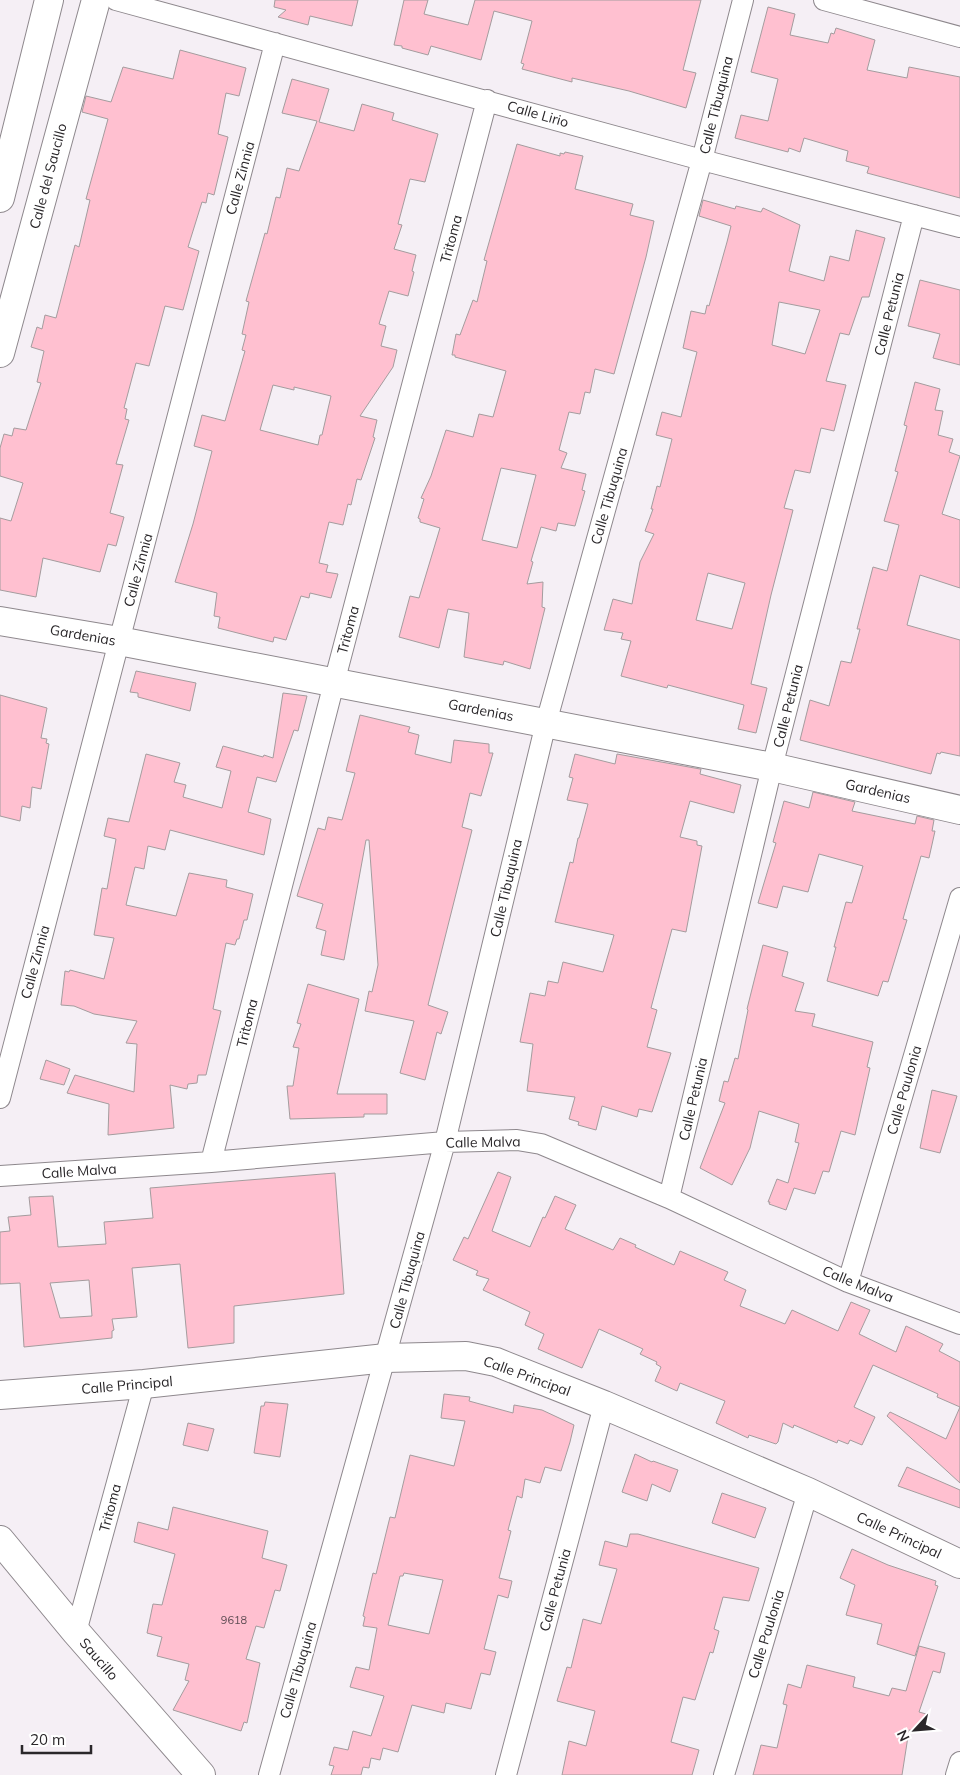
<svg xmlns="http://www.w3.org/2000/svg" width="960" height="1775" viewBox="0 0 960 1775" font-family="Mulish,sans-serif">
  <rect width="100%" height="100%" fill="#f5eff5"/>
  <path fill="#ffc0d0" stroke="#a49c9e" fill-rule="evenodd" d="M275 0H358L352 26 310 16 308 25 278 17 286 10 274 7Z
    M404 0H428L424 14 468 25 475 0H701L683 70 696 73 686 108 629 91 572 78V82L522 69 524 64 521 63 532 21 494 11 481 60 431 46 428 55 402 48V46L394 45Z
    M768 7 795 14 790 35 828 43 831 33 834 34 836 28 875 40 867 70 907 78 909 67 960 77V198L867 173 869 167 846 161 848 151 804 138 800 152 789 148 788 152 735 138 741 115 768 121 778 79 751 72Z
    M180 50 246 68 239 96 226 93 218 134 228 137 214 195 208 193 206 203 202 202 188 247 199 251 183 310 165 306 149 366 136 363 124 408 127 409 125 419 129 420 116 464 123 465 110 513 124 517 116 546 108 544 100 572 43 558 36 597 0 590V518L11 521 23 483 0 476V448L4 434 12 436 14 428 26 430 41 383 37 382 44 351 31 347 37 327 42 329 45 315 56 318 75 245 79 247 90 200 86 199 108 119 82 112 86 96 111 102 123 67 173 79Z
    M292 79 329 89 319 122 354 131 362 104 394 113 392 120 438 134 425 182 410 179 398 224 402 225 394 249 416 255 412 271 414 272 408 296 389 291 379 324 386 326 381 346 397 350 393 367 360 416 377 420 373 437 375 438 361 480 357 479 351 505 348 504 343 525 329 522 319 563 328 565 326 572 338 574 331 598 310 593 309 598 301 596 286 640 274 637 273 642 218 628 220 617 214 616 217 593 175 582 193 524 212 451 194 446 202 415 225 421 245 351 242 350 246 335 242 334 249 302 246 301 265 233 267 234 276 197 280 198 287 168 299 171 317 121 282 113ZM273 385 294 390V387L331 396 322 435H320L318 445 260 430Z
    M517 144 560 156V153L564 154 565 152 583 156 575 189 633 204 630 215 654 221 646 257 614 374 595 369 590 393 585 392 580 414 569 412 559 450 567 453 561 468 586 474 582 490 585 491 575 526 558 523 556 531 541 527 531 561 533 562 527 584 543 582 542 607 545 608 530 669 504 661 503 665 464 657 469 613 448 609 439 648 399 637 410 596 419 598 440 528 420 522V519L418 518 424 499 421 498 431 476 446 430 473 437 479 414 493 417 506 371 455 357V355H452L456 334 460 335 473 300 477 302 487 261 484 260ZM501 468 536 475 517 548 482 540Z
    M703 200 735 209 736 206 761 212 763 208 800 225 789 271 824 281 830 256 849 261 856 230 885 238 869 297H862L849 335 840 333 826 381 846 385 834 431 821 428 810 473 795 470 784 508 793 510 771 595 751 684 767 688 756 733 738 729 744 705 668 685 667 688 621 676 631 641 621 639 623 633 604 630 613 599 632 604 640 562 654 534 645 531 653 509H651L657 486 660 487 672 439 656 435 662 412 681 417 697 352 683 348 691 311 705 314 707 305 709 306 727 242 731 226 699 216ZM779 302 820 310 805 354 772 345ZM708 573 745 583 732 629 696 620Z
    M920 280 960 290V365L933 358 940 334 908 326Z
    M915 382 940 389 935 410 943 411 938 435 953 439 949 452 960 456 942 514 960 520V588L920 575 907 625 960 640V756L941 752 940 754 937 753 931 774 800 740 810 700 829 706 841 661 851 663 860 629H857L873 567 887 571 899 525 884 521 898 472 895 471 907 426 904 425Z
    M136 671 196 683 190 711 138 697V693L130 692Z
    M283 693 307 696 298 731 294 730 276 782 257 777 248 812 271 819 264 855 170 830 165 850 148 846 144 869 135 867 126 905 176 916 189 873 227 880 226 887 253 894 247 920H244L239 939H237L235 945 226 943 213 1009 221 1011 206 1075H198L197 1083 188 1084 187 1089 170 1085 174 1128 108 1135 109 1104 67 1093 75 1075 134 1092 137 1044 126 1043 137 1021 94 1014 74 1006 61 1005 65 971 69 972 70 970 104 979 114 938 94 935 102 888 107 889 116 839 104 836 108 818 129 822 146 754 180 763 174 782 186 785 183 797 222 808 231 771 216 767 223 746 263 757 264 755 273 758Z
    M0 695 47 708 41 738 47 739 46 743 49 744 41 789 32 787 30 808 22 806 20 821 0 816Z
    M360 715 410 727 408 732 419 735 415 754 451 763 454 740 489 744V753H493L481 796 470 793 462 827 472 830 428 1005 448 1012 441 1034 437 1032 425 1080 400 1073 414 1021 365 1011 369 991 372 992 378 965 369 840H366L344 960 321 955 326 931 316 928 323 904 297 896 318 828 325 830 328 817 342 820 355 773 346 771Z
    M575 754 615 764 617 754 700 769H701L700 774 741 785 734 813 690 801 680 837 697 841V845L702 846 686 932 672 929 651 1008 657 1010 647 1047 671 1053 652 1112 639 1109 637 1117 602 1106 596 1130 578 1125 579 1122 569 1119 575 1097 527 1091 533 1044 520 1042 530 993 545 996 548 981 558 983 563 962 603 972 614 935 555 922 570 862 573 863 578 838H579L588 804 567 800 573 778 569 777Z
    M813 792 855 802 852 811 915 824 917 816 934 820 932 831H935L929 858 921 856 903 919 907 920 888 982 883 981 878 996 827 981 836 947H834L846 902 852 903 863 866 819 854 808 892 783 886 777 908 758 903 776 843 773 842 784 801 809 808Z
    M763 945 788 952 782 976 804 983 795 1011 815 1014 812 1026 873 1042 867 1067 870 1068 855 1135 841 1131 829 1172 823 1171 815 1194 794 1188 786 1210 769 1204 770 1202H768L777 1179 788 1183 799 1143 795 1142 799 1124 759 1111 750 1148 732 1185 700 1168 725 1103 719 1101 724 1081 728 1082 735 1058 738 1059 748 1010 747 1009Z
    M308 984 359 999 337 1094H387V1114H364V1117L290 1119 287 1086H293L299 1048 293 1047 301 1024 297 1023Z
    M46 1060 70 1069 64 1085 40 1079Z
    M932 1090 957 1096 940 1153 920 1148Z
    M498 1172 511 1177 492 1231 530 1247 543 1217 545 1218 555 1196 576 1205 565 1229 613 1250 620 1238 636 1245 635 1247 674 1265 680 1251 728 1272 724 1280 746 1290 740 1306 785 1324 792 1310 838 1331 851 1302 870 1310 859 1334 896 1352 906 1326 943 1344 939 1351 960 1362V1407L937 1397 938 1394 873 1365 854 1407 875 1417 862 1445 850 1440 848 1444 838 1440 837 1443 794 1425 793 1428 783 1423 778 1442 776 1444 749 1435 748 1438 716 1423 725 1401 680 1383 677 1391 655 1381 661 1367 656 1364 657 1362 640 1354 643 1349 599 1329 582 1368 538 1349 544 1334 525 1325 530 1312 483 1290 489 1279 476 1275 478 1271 453 1260 464 1237 468 1239Z
    M335 1173 344 1294 234 1306V1343L188 1348 180 1264 132 1268 137 1317 112 1319 114 1330 112 1331V1338L24 1347 20 1283 0 1284V1232L10 1231 8 1217 31 1215 29 1197 53 1196 58 1247 106 1244 104 1222 153 1218 150 1188ZM89 1280 92 1316 60 1318 50 1283Z
    M444 1394 470 1397 469 1401 513 1413 514 1405 542 1410 574 1425 570 1442 561 1471 545 1467 540 1483 525 1479 522 1498 517 1496 508 1530 511 1531 499 1578 512 1581 508 1598 498 1595 484 1649 496 1652 490 1675 481 1673 471 1709 446 1703 444 1713 412 1705 398 1752 383 1748 380 1760 371 1758 369 1768 363 1767 361 1775H331L334 1766 329 1765 334 1747 348 1750 353 1731 371 1736 384 1696 350 1687 356 1667 369 1670 377 1628 363 1626 365 1617 363 1616 373 1573 376 1574 390 1517 395 1518 410 1455 454 1466 465 1421 441 1418ZM404 1573 443 1580 429 1634 388 1625 400 1576H403Z
    M265 1402 288 1404 280 1457 254 1453 261 1406H264Z
    M960 1407V1483L887 1416 890 1412 946 1439Z
    M188 1423 214 1429 208 1451 183 1445Z
    M635 1454 652 1462 653 1461 678 1470 670 1492 652 1484 647 1501 622 1492Z
    M907 1467 960 1490V1508L898 1486Z
    M722 1493 766 1508 755 1538 712 1523Z
    M173 1507 268 1531 262 1558 287 1565 280 1591 275 1590 264 1628 256 1626 246 1659 260 1663 247 1723 244 1722 241 1731 173 1710 189 1681 185 1680 189 1664 157 1656 162 1637 147 1633 153 1604 162 1605 175 1554 134 1542 138 1522 168 1530Z
    M630 1534H638L759 1568 749 1601 723 1597 714 1629 719 1631 713 1653 710 1652 695 1700 683 1697 671 1742 699 1750 692 1775H562L569 1741 586 1746 595 1711 557 1701 567 1667 571 1668 583 1619 601 1624 617 1569 599 1565 605 1541 627 1547Z
    M852 1549 888 1565 936 1581 935 1585 938 1586 915 1656 877 1644 882 1624 846 1615 855 1585 840 1578Z
    M919 1646 945 1653 940 1673 933 1671 919 1712 926 1714 922 1732 909 1730 902 1775H753L761 1745 777 1748 787 1705 783 1704 788 1684 801 1688 807 1665 855 1677 853 1687 889 1696 892 1688 906 1691Z"/>
  <g fill="none" stroke-linecap="round" stroke-linejoin="round">
    <defs>
      <path id="street" d="M116 0 702 160 960 227
        M824 0 960 37
        M0 1098 275 43
        M211 1162 334 683 487 100
        M0 1176 211 1162 445 1142 517 1140 541 1144 669 1198 848 1282 960 1324
        M669 1198 772 767 914 215
        M848 1282 960 898
        M76 1632 144 1384
        M269 1775 445 1142 546 723 702 160 743 0
        M506 1775 604 1405
        M724 1775 808 1492
        M956 1775 960 1762"/>
      <path id="secondary" d="M0 198 49 0
        M0 353 96 0
        M0 621 119 641 772 767 960 810
        M0 1395 144 1384 386 1358 466 1356 496 1362 604 1405 808 1492 960 1564
        M0 1540 76 1632 201 1775"/>
    </defs>
    <use href="#street" stroke="#8e888d" stroke-width="22"/>
    <use href="#secondary" stroke="#8e888d" stroke-width="30"/>
    <use href="#street" stroke="#fff" stroke-width="20"/>
    <use href="#secondary" stroke="#fff" stroke-width="28"/>
  </g>
  <g text-anchor="middle" stroke-width="4.5" stroke-linejoin="round" paint-order="stroke">
    <g font-size="11" fill="#5f4d54">
      <text x="234" y="1624">9618</text>
    </g>
    <g font-size="14" fill="#2a272a" stroke="#fff">
      <text transform="translate(716 105) rotate(-76)" y="5">Calle Tibuquina</text>
      <text transform="translate(538 114) rotate(16)" y="5">Calle Lirio</text>
      <text transform="translate(48 176) rotate(-75)" y="5">Calle del Saucillo</text>
      <text transform="translate(240 178) rotate(-75)" y="5">Calle Zinnia</text>
      <text transform="translate(451 239) rotate(-75)" y="5">Tritoma</text>
      <text transform="translate(889 314) rotate(-76)" y="5">Calle Petunia</text>
      <text transform="translate(609 496) rotate(-74)" y="5">Calle Tibuquina</text>
      <text transform="translate(138 570) rotate(-75)" y="5">Calle Zinnia</text>
      <text transform="translate(348 630) rotate(-75)" y="5">Tritoma</text>
      <text transform="translate(83 635) rotate(10)" y="5">Gardenias</text>
      <text transform="translate(788 706) rotate(-76)" y="5">Calle Petunia</text>
      <text transform="translate(481 710) rotate(11)" y="5">Gardenias</text>
      <text transform="translate(878 791) rotate(13)" y="5">Gardenias</text>
      <text transform="translate(506 888) rotate(-77)" y="5">Calle Tibuquina</text>
      <text transform="translate(35 962) rotate(-75)" y="5">Calle Zinnia</text>
      <text transform="translate(247 1023) rotate(-76)" y="5">Tritoma</text>
      <text transform="translate(904 1090) rotate(-74)" y="5">Calle Paulonia</text>
      <text transform="translate(693 1099) rotate(-77)" y="5">Calle Petunia</text>
      <text transform="translate(483 1142) rotate(-1)" y="5">Calle Malva</text>
      <text transform="translate(79 1171) rotate(-4)" y="5">Calle Malva</text>
      <text transform="translate(407 1280) rotate(-75)" y="5">Calle Tibuquina</text>
      <text transform="translate(858 1284) rotate(22)" y="5">Calle Malva</text>
      <text transform="translate(527 1376) rotate(20)" y="5">Calle Principal</text>
      <text transform="translate(127 1385) rotate(-5)" y="5">Calle Principal</text>
      <text transform="translate(110 1508) rotate(-75)" y="5">Tritoma</text>
      <text transform="translate(899 1535) rotate(25)" y="5">Calle Principal</text>
      <text transform="translate(555 1590) rotate(-75)" y="5">Calle Petunia</text>
      <text transform="translate(766 1634) rotate(-73)" y="5">Calle Paulonia</text>
      <text transform="translate(99 1659) rotate(49)" y="5">Saucillo</text>
      <text transform="translate(298 1670) rotate(-74)" y="5">Calle Tibuquina</text>
    </g>
  </g>
  <g transform="translate(915 1730) rotate(244)" stroke="#ffffff" stroke-width="4" paint-order="stroke">
  <path d="M0-4L9 19L0 12L-9 19Z" fill="#2a272a"/>
  <text y="-8" font-size="14" font-weight="bold" text-anchor="middle" fill="#2a272a">N</text>
  </g>
  <path d="M22 1745v8h69v-8" fill="none" stroke="#2a272a" stroke-width="2.5"/>
  <text x="30" y="1745" font-size="15" fill="#2a272a" stroke="#ffffff" stroke-width="4" paint-order="stroke">20 m</text>
</svg>
